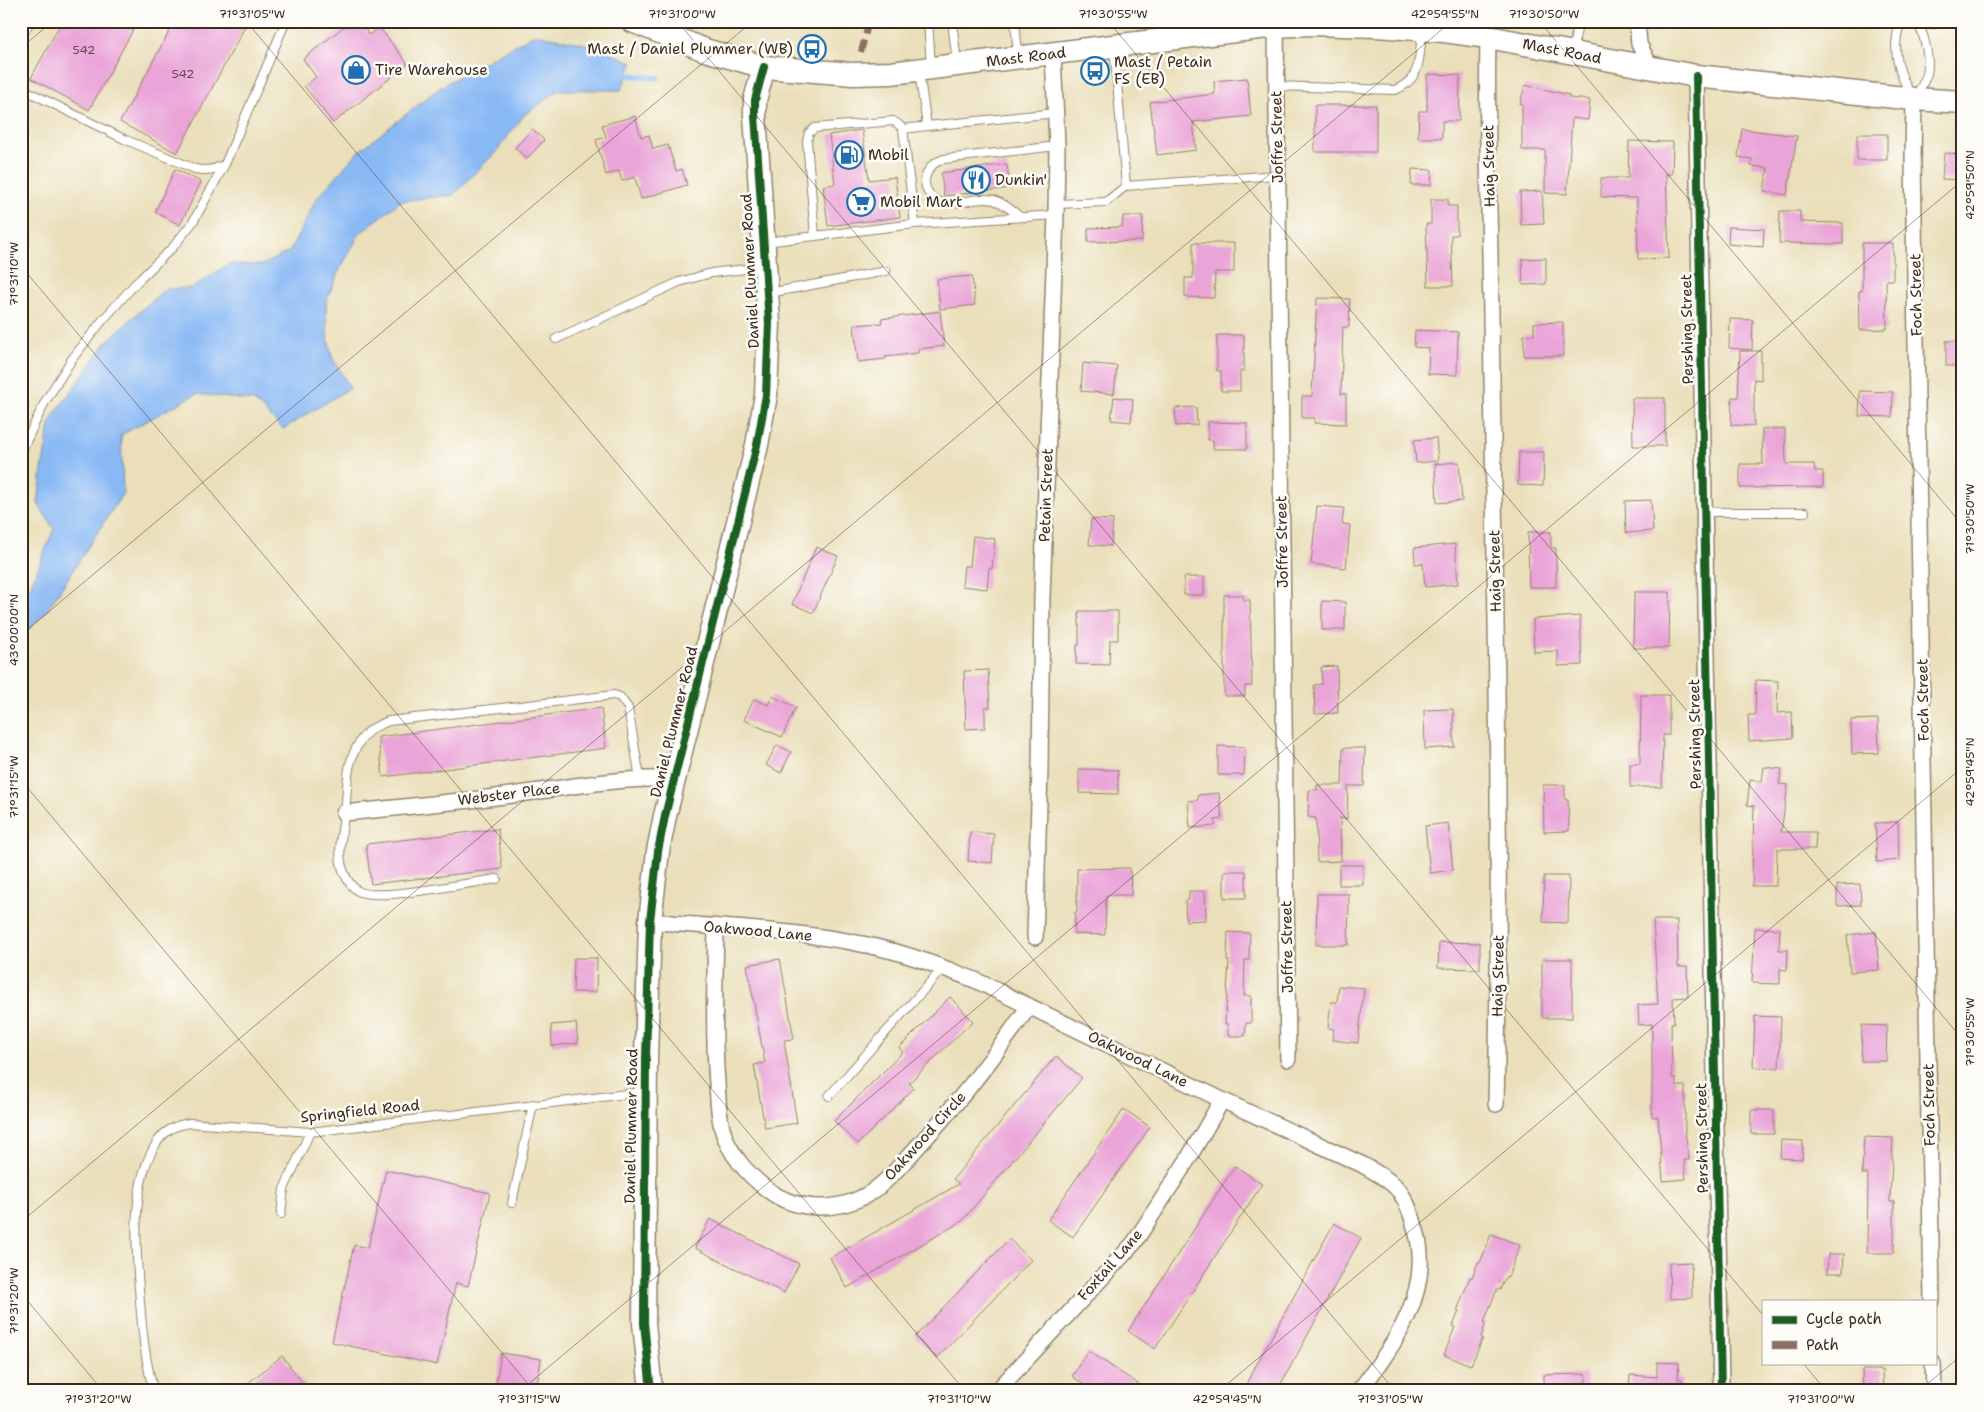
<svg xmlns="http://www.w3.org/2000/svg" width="1984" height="1412" viewBox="0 0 1984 1412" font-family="'Shantell Sans',sans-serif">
  <rect width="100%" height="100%" fill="#fdfcf7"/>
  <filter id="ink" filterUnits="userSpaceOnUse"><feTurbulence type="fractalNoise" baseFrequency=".02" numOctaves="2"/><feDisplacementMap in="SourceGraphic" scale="10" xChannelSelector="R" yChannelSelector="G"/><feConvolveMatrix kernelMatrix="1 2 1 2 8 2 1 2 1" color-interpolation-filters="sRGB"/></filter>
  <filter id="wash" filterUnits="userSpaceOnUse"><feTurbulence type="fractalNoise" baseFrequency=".0096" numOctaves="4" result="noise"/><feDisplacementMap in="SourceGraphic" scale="20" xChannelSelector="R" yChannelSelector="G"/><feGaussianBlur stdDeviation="1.12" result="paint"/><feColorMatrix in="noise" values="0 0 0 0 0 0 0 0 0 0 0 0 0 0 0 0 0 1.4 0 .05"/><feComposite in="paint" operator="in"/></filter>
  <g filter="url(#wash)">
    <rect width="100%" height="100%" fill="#eadfba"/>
    <path fill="#89b9f5" stroke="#62728a" d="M535 34 590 45 633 62 621 90H559L524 115 495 153 453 195 401 201 360 233 338 273 326 302 327 333 332 357 350 388 283 429 254 401 196 394 121 435 123 493 46 612 21 637V595L31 585 54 529 38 504 43 464 51 419 109 339 165 289 192 288 229 264 262 265 290 251 317 198 358 152 442 86Z"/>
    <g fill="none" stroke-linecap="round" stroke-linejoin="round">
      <path stroke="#89b9f5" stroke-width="5.5" d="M621 74 658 78"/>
    </g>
    <g id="blocks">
      <path fill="#eaa4d8" d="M62 21H138L89 110 31 78Z
        M175 21H248L177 153 120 122Z
        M351 21H359L369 35 379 27 408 64 333 123 304 86 316 77 303 59Z
        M1427 74 1460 75 1459 121H1442V138H1418L1419 111H1427Z
        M1247 78 1251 116 1193 122 1196 150 1157 155 1150 102 1215 94 1214 81Z
        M1525 85 1569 95V98L1590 100 1588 120 1572 118 1567 194 1545 193V150H1522V104H1520Z
        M1315 105H1376V152H1315Z
        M635 116 641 137 649 135 653 149 668 145 676 171 682 169 687 185 641 199 635 177 622 181 619 171 606 175 596 140 606 137 602 125Z
        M532 129 544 140 527 159 515 148Z
        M1742 129 1797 136 1787 195 1764 191 1768 168 1751 166 1752 159 1738 157Z
        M862 130 869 180 895 177 900 217 828 226 823 186 835 184 829 135Z
        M1857 134H1887V160H1857Z
        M1629 141 1673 142 1672 174H1666L1669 258 1638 259 1637 198 1601 197V178H1628Z
        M1944 153 1963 154V180L1942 179Z
        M1007 164 1010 188 944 196 941 173Z
        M175 169 201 182 180 225 155 212Z
        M1412 169 1432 170 1431 185H1411Z
        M1542 191 1544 224 1521 225 1520 192Z
        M1431 199H1448V206H1457V235H1451L1453 286H1428L1426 224H1431Z
        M1780 211H1800V222L1843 223V244L1779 243Z
        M1123 216H1143L1142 241 1088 242V228L1122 227Z
        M1729 227 1764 229 1763 247 1728 244Z
        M1193 243H1234V272H1215L1214 298 1185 297V278H1193Z
        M1862 243H1893V280H1886L1887 329 1860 330 1859 291H1862Z
        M1546 258V284L1523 285 1522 259Z
        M972 276 975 305 940 309 937 279Z
        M1317 298 1350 299 1349 327H1343L1341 394H1346V424L1314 423 1315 418H1302V396H1312Z
        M940 311 944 346 918 349V353L885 357 886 359 858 362 854 325 882 323 881 319Z
        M1730 319 1753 320 1752 350 1729 348Z
        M1563 322V356H1524V335H1534V323Z
        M1415 330 1458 332 1457 375 1428 374 1429 348 1414 347Z
        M1217 335H1244V371H1240V391H1221V371H1217Z
        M1946 341H1963V366H1946Z
        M1740 351H1761V380L1754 379V426L1731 425 1732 397H1738Z
        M1083 363 1117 366 1114 394 1081 391Z
        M1860 391 1893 392 1892 417 1859 416Z
        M1114 397 1133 399 1131 422 1111 420Z
        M1632 398H1665V446H1633Z
        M1196 407 1197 425 1176 426 1175 408Z
        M1208 422 1247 423V449H1213V440H1208Z
        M1762 429H1785L1786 464H1814L1815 471H1823V487L1740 488V464H1763Z
        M1436 438 1438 461 1416 463 1414 440Z
        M1519 452H1544L1543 486 1518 485Z
        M1459 462 1462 501 1437 503 1435 464Z
        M1651 500 1653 531 1626 533 1625 501Z
        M1317 506 1344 508 1342 524 1350 525 1346 568 1311 564Z
        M1091 519 1113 520 1111 546 1089 545Z
        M1528 532H1551V548H1556V587H1529Z
        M973 536 995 539 992 569 989 568 987 589 962 586 964 566H970Z
        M1455 544 1458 584 1425 587 1423 563 1415 564 1414 548Z
        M816 547 838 556 813 613 792 604Z
        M1184 577H1204V595H1184Z
        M1634 592H1670L1669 648H1633Z
        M1224 595H1243V600H1250L1252 686H1245V696H1224Z
        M1322 601 1345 602V630H1322Z
        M1079 611H1118V640H1110L1109 665 1076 664 1077 645H1079Z
        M1580 616 1582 665 1558 666V651L1534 652 1533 619Z
        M1337 666 1338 713 1315 714 1314 685 1322 684 1321 667Z
        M988 670 990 707H985V728L966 729 964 671Z
        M1756 680 1778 681 1777 713 1792 712 1793 738 1749 741 1748 715H1755Z
        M1641 695H1669V735H1663L1662 787H1630V764H1640Z
        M772 696 796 707 782 737 744 720 754 699 768 705Z
        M601 708 606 748 383 777 378 737Z
        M1453 709 1454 747 1425 749 1424 710Z
        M1878 719 1879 753 1852 754 1851 720Z
        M777 745 791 752 781 773 766 765Z
        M1218 746 1245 747 1244 775H1218Z
        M1343 748H1365L1364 786H1348L1347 819 1340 818 1341 861 1317 862 1316 818 1308 817 1309 790H1317V785H1342Z
        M1764 767 1782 769 1779 784 1788 785 1781 832H1816L1815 849H1777L1776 886H1752L1754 806 1747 805 1750 780 1762 782Z
        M1079 769 1118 770V794L1079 793Z
        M1543 785H1565V800H1568L1569 831 1544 832Z
        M1219 793 1222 819 1215 820V826L1190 828 1188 801 1198 800V795Z
        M1898 822 1899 860 1877 862 1875 823Z
        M1448 823 1453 870 1430 873 1425 826Z
        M498 829 502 869 371 884 366 844Z
        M970 832 994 834 992 863 968 861Z
        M1339 865H1363V885H1339Z
        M1130 868 1131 895H1106L1105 935 1074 934 1075 912H1077V869Z
        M1224 871H1246V898H1224Z
        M1544 876H1569L1568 923 1543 922Z
        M1860 884 1861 905 1837 906V885Z
        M1189 891H1205L1206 920 1186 921 1185 901 1189 900Z
        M1317 894H1349L1348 945H1316Z
        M1653 920H1677L1678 967H1687L1688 997 1673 998 1674 1023H1671L1672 1078H1676V1086H1685V1130L1689 1160H1684L1686 1179 1663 1181 1658 1117H1652V1024L1639 1025 1638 1005 1658 1004Z
        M1755 928 1780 929 1779 950H1788L1787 970 1780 969V984L1752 983Z
        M1228 932 1250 933 1249 960H1245L1244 996H1251V1023H1246L1245 1036H1228V1024H1225L1229 961H1227Z
        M1876 932 1879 970 1850 972 1847 935Z
        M1439 942 1480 943V969L1438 968Z
        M574 958H597L596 992H573Z
        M780 959 794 1039 784 1040 797 1123 765 1128 754 1065 765 1063 747 965Z
        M1542 959H1572V1018H1542Z
        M1339 986 1364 988 1358 1043 1332 1040 1334 1029 1328 1028 1331 1002H1337Z
        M950 997 973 1021 909 1083 914 1088 858 1144 834 1121 903 1052 899 1048Z
        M1755 1016 1781 1017 1779 1068 1753 1067Z
        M576 1023 578 1043 552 1046 551 1025Z
        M1862 1025 1887 1026 1886 1061H1861Z
        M1056 1056 1082 1078 962 1221 847 1288 830 1258 959 1184 953 1179Z
        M1124 1109 1150 1127 1073 1237 1048 1220Z
        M1751 1110H1774V1134H1751Z
        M1864 1137 1893 1138 1890 1202H1894V1253H1867L1868 1174H1862Z
        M1781 1140 1803 1141 1802 1159 1780 1158Z
        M1235 1166 1262 1184 1155 1349 1128 1331Z
        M386 1170 490 1193 468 1286 456 1283 437 1365 332 1342 354 1245 368 1248Z
        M710 1219 799 1264 784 1293 695 1248Z
        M1334 1223 1361 1238 1277 1391H1242Z
        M1491 1234 1520 1245 1508 1277 1506 1276 1500 1290 1497 1289 1484 1322H1486L1481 1337 1483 1338 1471 1365 1444 1355 1455 1327 1453 1326 1459 1311H1457L1470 1277 1472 1278 1478 1262 1480 1263Z
        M1009 1239 1031 1260 937 1358 915 1337Z
        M1828 1254H1844L1843 1273H1827Z
        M1691 1262 1692 1298 1670 1299 1669 1263Z
        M1088 1351 1149 1391H1093L1072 1376Z
        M501 1353 541 1359 536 1391 496 1384Z
        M282 1356 309 1391H238Z
        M1657 1362 1679 1363 1678 1379H1682L1681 1391H1629L1630 1375 1657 1377Z
        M1862 1370H1882L1883 1391H1863Z
        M1586 1374V1391H1544V1375Z"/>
    </g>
  </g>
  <g filter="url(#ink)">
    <use href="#blocks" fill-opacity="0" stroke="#92846c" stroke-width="1"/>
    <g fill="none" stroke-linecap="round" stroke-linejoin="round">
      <defs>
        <path id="lane" d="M928 21 931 67
          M952 21 957 63
          M1015 21 1018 56
          M1895 21 1936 24 1957 21
          M1901 22C1890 48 1899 77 1914 99 1919 91 1924 83 1927 74 1930 60 1925 34 1917 23
          M21 39 30 21
          M1114 47 1126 186
          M1572 51 1579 21
          M919 72 927 126 1056 113
          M1276 86 1395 90C1422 79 1419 58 1422 32
          M21 88 124 139 195 169C207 171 214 170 225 164L286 21
          M903 129 927 126
          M1056 204 1106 202 1126 186 1277 175
          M1020 217C1012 210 1003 203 994 200 973 194 941 216 928 192 924 185 924 180 927 173 931 164 936 162 944 159L1057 146
          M815 236 807 141 809 133 815 128 893 121 898 124 903 129 915 224 1056 215
          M765 242 915 224
          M769 293 886 271
          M556 339 679 282 711 273 746 269H764
          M21 452 45 402 72 359 102 321 136 283 173 247 193 222 225 164
          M1704 512H1805
          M497 879C471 882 377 902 358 891 349 885 343 873 341 863 338 843 344 821 346 802 347 790 347 776 350 764 352 757 355 749 359 743 366 731 375 726 389 721L614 695 620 697 628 708 640 778
          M829 1096 943 968
          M512 1203 533 1104
          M281 1214 284 1189 310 1132
          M154 1391C145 1363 142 1330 140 1301 136 1252 129 1183 158 1141 166 1129 177 1125 190 1123L310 1132 643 1092"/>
        <path id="street" d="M1637 21 1639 44 1651 68
          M1276 26 1288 1059
          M1488 37C1486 130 1490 223 1491 316 1495 579 1502 842 1496 1104
          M1696 76 1721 1391
          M1914 99 1913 160 1932 1301
          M344 813C395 808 445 803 496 797 555 790 613 777 673 779
          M650 921C729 929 811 930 888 950 918 957 946 969 975 980L1222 1100 1363 1165C1376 1173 1391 1180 1400 1192 1407 1202 1412 1216 1415 1227 1435 1289 1395 1344 1359 1391
          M716 928C715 979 713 1031 717 1083 718 1097 718 1113 722 1128 728 1153 748 1175 768 1190 794 1210 832 1212 861 1198 881 1189 897 1169 912 1153 955 1107 994 1058 1029 1006
          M1035 937 1040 769 1042 597 1056 215 1057 146 1053 54
          M1933 1363 1934 1391
          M997 1391 1134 1243 1188 1159 1222 1100"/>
        <path id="secondary" d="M632 21 705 50 764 67 853 74 891 73 1276 26 1311 24 1376 26 1444 31 1488 37 1696 76 1914 99 1963 102
          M651 1391 644 1323 646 1058 650 921 658 851 665 816 757 445 766 395 769 323 755 115V100L764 67"/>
      </defs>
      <use href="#lane" stroke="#92846c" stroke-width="10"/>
      <use href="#street" stroke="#92846c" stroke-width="18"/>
      <use href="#secondary" stroke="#92846c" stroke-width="25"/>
      <use href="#lane" stroke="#fff" stroke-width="8"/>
      <use href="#street" stroke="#fff" stroke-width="15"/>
      <use href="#secondary" stroke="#fff" stroke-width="22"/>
      <path stroke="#8d6e63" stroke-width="6" stroke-dasharray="12 6" stroke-linecap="butt" d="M861 52 869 21"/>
      <defs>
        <path id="cycleway" d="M1696 76 1721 1391
          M651 1391 644 1323 646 1058 650 921 658 851 665 816 757 445 766 395 769 323 755 115V100L764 67"/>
      </defs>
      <use href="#cycleway" stroke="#fdfcf7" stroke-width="11"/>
      <use href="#cycleway" stroke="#1b5e20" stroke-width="8"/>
    </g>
  </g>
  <path fill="none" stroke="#3b2a1e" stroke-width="1" stroke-opacity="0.45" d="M246 21 1395 1391M677 21 1763 1315M1108 21 1963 1040M1539 21 1963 526M21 48 53 21M21 266 965 1391M21 635 753 21M21 780 534 1391M21 1222 1452 21M21 1293 103 1391M1803 1363 1826 1391M520 1391 1963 180M1219 1391 1963 767M1919 1391 1963 1354"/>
  <defs>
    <symbol id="bus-ring" viewBox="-11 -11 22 22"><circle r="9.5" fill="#fdfcf7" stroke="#1f6fb2" stroke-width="1.5"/><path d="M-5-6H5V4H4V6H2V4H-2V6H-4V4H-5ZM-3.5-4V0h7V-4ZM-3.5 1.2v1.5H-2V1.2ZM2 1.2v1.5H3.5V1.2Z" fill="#1f6fb2"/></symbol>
    <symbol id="shop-ring" viewBox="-11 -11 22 22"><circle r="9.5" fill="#fdfcf7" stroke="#1f6fb2" stroke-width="1.5"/><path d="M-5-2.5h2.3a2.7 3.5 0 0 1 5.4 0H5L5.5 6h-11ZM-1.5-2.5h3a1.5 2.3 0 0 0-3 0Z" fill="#1f6fb2"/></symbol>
    <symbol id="fuel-ring" viewBox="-11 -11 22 22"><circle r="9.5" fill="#fdfcf7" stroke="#1f6fb2" stroke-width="1.5"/><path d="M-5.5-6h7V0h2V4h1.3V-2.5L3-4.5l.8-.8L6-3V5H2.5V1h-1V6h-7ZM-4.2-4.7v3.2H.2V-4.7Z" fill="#1f6fb2"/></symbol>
    <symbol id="restaurant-ring" viewBox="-11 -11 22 22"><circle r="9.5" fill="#fdfcf7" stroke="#1f6fb2" stroke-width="1.5"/><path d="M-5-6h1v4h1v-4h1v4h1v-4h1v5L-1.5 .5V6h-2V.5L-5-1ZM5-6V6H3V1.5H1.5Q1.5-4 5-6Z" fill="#1f6fb2"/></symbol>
    <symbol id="supermarket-ring" viewBox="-11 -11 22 22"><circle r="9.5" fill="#fdfcf7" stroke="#1f6fb2" stroke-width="1.5"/><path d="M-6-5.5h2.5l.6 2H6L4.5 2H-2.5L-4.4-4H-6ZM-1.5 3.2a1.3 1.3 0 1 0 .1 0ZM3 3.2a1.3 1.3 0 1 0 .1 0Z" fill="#1f6fb2"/></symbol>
  </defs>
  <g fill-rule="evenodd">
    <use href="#bus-ring" x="796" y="33" width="32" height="32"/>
    <use href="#shop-ring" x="340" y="54" width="32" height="32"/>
    <use href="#bus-ring" x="1079" y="55" width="32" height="32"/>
    <use href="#fuel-ring" x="833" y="139" width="32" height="32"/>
    <use href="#restaurant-ring" x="960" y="164" width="32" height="32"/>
    <use href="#supermarket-ring" x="845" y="186" width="32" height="32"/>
  </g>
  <g text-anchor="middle" stroke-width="5" stroke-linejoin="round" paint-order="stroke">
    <g font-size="12" fill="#67484c">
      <text x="84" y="54">542</text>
      <text x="183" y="78">542</text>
    </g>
    <g font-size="15" fill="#3b2a1e" stroke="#fdfcf7" text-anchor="start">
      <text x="793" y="54" text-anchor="end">Mast / Daniel Plummer (WB)</text>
      <text x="1114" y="67">Mast / Petain<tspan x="1114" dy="17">FS (EB)</tspan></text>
      <text x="375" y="75">Tire Warehouse</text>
      <text x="868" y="160">Mobil</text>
      <text x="995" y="185">Dunkin'</text>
      <text x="880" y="207">Mobil Mart</text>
    </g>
    <g font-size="15" fill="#3b2a1e" stroke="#fdfcf7">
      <text transform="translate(1562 51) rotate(11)" y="5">Mast Road</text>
      <text transform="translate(1026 57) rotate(-7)" y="5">Mast Road</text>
      <text transform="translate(1277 137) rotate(-91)" y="5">Joffre Street</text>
      <text transform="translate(1489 166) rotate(-91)" y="5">Haig Street</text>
      <text transform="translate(750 271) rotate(-93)" y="5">Daniel Plummer Road</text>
      <text transform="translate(1916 295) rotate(-91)" y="5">Foch Street</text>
      <text transform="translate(1687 329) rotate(-91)" y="5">Pershing Street</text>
      <text transform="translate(1046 495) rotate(-88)" y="5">Petain Street</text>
      <text transform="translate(1282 542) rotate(-91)" y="5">Joffre Street</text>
      <text transform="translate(1495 571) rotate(-91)" y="5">Haig Street</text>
      <text transform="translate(1923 700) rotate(-91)" y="5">Foch Street</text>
      <text transform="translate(674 722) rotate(-76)" y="5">Daniel Plummer Road</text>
      <text transform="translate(1695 734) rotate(-91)" y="5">Pershing Street</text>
      <text transform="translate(509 794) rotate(-7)" y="5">Webster Place</text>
      <text transform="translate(758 931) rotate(5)" y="5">Oakwood Lane</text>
      <text transform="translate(1287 947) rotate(-91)" y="5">Joffre Street</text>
      <text transform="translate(1498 976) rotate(-89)" y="5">Haig Street</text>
      <text transform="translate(1138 1059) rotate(26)" y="5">Oakwood Lane</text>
      <text transform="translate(1929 1105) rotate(-91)" y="5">Foch Street</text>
      <text transform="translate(360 1111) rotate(-6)" y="5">Springfield Road</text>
      <text transform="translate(631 1126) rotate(-89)" y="5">Daniel Plummer Road</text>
      <text transform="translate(925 1136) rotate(-48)" y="5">Oakwood Circle</text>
      <text transform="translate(1702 1138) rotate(-91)" y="5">Pershing Street</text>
      <text transform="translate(1110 1265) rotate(-49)" y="5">Foxtail Lane</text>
    </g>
  </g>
  <rect width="1984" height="1412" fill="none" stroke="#fdfcf7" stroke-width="55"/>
  <rect x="1762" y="1300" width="175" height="65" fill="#fdfcf7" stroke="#afa8a0"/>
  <rect x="1772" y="1316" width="25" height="8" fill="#1b5e20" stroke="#afa8a0"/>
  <text x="1806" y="1324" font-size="15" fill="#3b2a1e">Cycle path</text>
  <rect x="1772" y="1341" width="25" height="8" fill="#8d6e63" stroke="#afa8a0"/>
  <text x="1806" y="1350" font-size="15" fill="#3b2a1e">Path</text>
  <rect x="28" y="28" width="1928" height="1356" fill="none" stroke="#3b2a1e" stroke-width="2"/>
  <g font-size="12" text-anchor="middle" fill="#3b2a1e">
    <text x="252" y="18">71°31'05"W</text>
    <text x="682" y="18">71°31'00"W</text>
    <text x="1113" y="18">71°30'55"W</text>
    <text x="1445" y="18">42°59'55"N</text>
    <text x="1544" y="18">71°30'50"W</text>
    <text transform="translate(1970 185) rotate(-90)" y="4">42°59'50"N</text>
    <text transform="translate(14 274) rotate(-90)" y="4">71°31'10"W</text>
    <text transform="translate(1970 519) rotate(-90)" y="4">71°30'50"W</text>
    <text transform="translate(14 630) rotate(-90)" y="4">43°00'00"N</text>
    <text transform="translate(1970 772) rotate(-90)" y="4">42°59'45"N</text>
    <text transform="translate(14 787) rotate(-90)" y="4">71°31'15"W</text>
    <text transform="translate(1970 1032) rotate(-90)" y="4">71°30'55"W</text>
    <text transform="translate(14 1301) rotate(-90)" y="4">71°31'20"W</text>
    <text x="98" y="1403">71°31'20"W</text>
    <text x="529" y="1403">71°31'15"W</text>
    <text x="959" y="1403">71°31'10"W</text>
    <text x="1227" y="1403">42°59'45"N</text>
    <text x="1390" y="1403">71°31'05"W</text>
    <text x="1821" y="1403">71°31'00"W</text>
  </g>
</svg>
